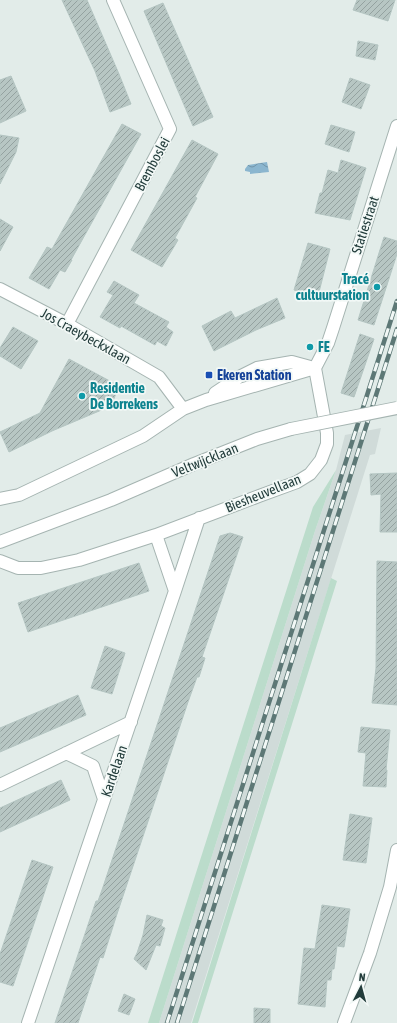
<svg xmlns="http://www.w3.org/2000/svg" width="397" height="1023" viewBox="0 0 397 1023" font-family="'Asap Condensed',sans-serif">
  <defs>
    <pattern id="water-waves" width="16" height="10" patternUnits="userSpaceOnUse"><rect width="16" height="10" fill="#8bb6cf"/><path d="M0 5q4-4 8 0t8 0" fill="none" stroke="#7195a9"/></pattern>
    <pattern id="building-hatch" width="6" height="6" patternUnits="userSpaceOnUse"><rect width="6" height="6" fill="#b7c6c3"/><path d="M-1 1l2-2M0 6l6-6M5 7l2-2" fill="none" stroke="#94a2a0"/></pattern>
  </defs>
  <rect width="100%" height="100%" fill="#e2ece9"/>
  <path fill="#d0dbd9" d="M381 428 375 454 370 455 191 1023H159L315 531 336 470 345 435Z"/>
  <path fill="#bbdccb" d="M336 470 315 531 159 1023H148L313 507Z
    M331 578 337 581 198 1023H192Z"/>
  <path fill="url(#water-waves)" d="M267 162 269 172 250 174V172L245 171V169L248 165Z"/>
  <path fill="url(#building-hatch)" stroke="#b4c5c2" d="M62 0H87L119 74 131 104 110 112 95 71Z
    M357 0H395L388 21 353 10Z
    M163 3 213 117 193 126 144 11Z
    M358 41 378 45 375 60 356 56Z
    M11 76 26 111 0 123V80Z
    M350 78 370 85 361 109 342 102Z
    M122 124 141 134 71 260H72L65 272 60 270 49 289 29 278 47 247 52 249Z
    M331 125 355 132 349 152 325 144Z
    M0 135 19 138 16 152 0 184Z
    M192 140 218 154 195 197 197 198 175 238 178 240 162 267 131 250Z
    M341 160 366 168 350 220 315 213 320 193H322L328 170 338 173Z
    M0 219 13 227 0 251Z
    M384 237 397 241V254L374 325 358 320Z
    M308 243 330 249 318 296 294 290Z
    M114 281 139 295 134 303 169 322 166 327 173 332 166 346 157 341 155 345 121 326 120 328 100 317 113 295 107 292Z
    M277 298 285 318 256 330 214 351 202 326 231 311 235 318Z
    M13 327 38 341 21 369 0 356V348Z
    M360 334 374 339 354 397 341 393Z
    M69 359 119 386 111 406 52 431 9 452 0 432 40 413Z
    M397 473V532H380L381 494 371 495 370 474Z
    M230 533 243 537 202 657 205 658 199 677H197L188 702 116 917 103 958 100 957 78 1023H55L96 901H98L103 887 220 536Z
    M377 561 397 562V705L372 703 376 668Z
    M139 563 149 591 28 632 18 603Z
    M105 646 125 653 112 694 91 688Z
    M78 695 86 715 0 752V728Z
    M361 727 390 730 386 770H387L386 787 363 786 366 753 358 752Z
    M61 780 70 800 0 832V808Z
    M350 814 372 818 366 863 343 860Z
    M32 860 53 867 13 986 0 982V954Z
    M322 905 350 909 344 947 337 946 334 969H332L331 980H327L325 1007 298 1004 304 948 315 949Z
    M147 915 163 920 161 926 165 928 160 946 156 945 146 970 134 959 137 953 143 935Z
    M124 994 135 999 129 1015 118 1011Z
    M254 1008 270 1009V1023H254Z"/>
  <g fill="none" stroke-linecap="round" stroke-linejoin="round">
    <defs>
      <path id="minor" d="M0 289 67 324 159 377 183 409
        M67 324 170 129 113 0
        M315 368 328 343 333 328 397 126
        M215 393 239 377 257 368 292 362 314 368
        M0 499 19 495 143 436 183 409 206 400 315 368
        M156 535 175 591
        M0 561 18 568H41L79 560 156 535 259 496 297 482 310 474 321 460 327 444V433L315 368
        M66 753 93 766 104 799
        M0 785 131 722
        M28 1023 175 591 199 518
        M344 1023 370 953 390 887 397 850"/>
      <path id="tertiary" d="M0 542 111 500 194 464 257 439 291 429"/>
    </defs>
    <use href="#minor" stroke="#a5b4b1" stroke-width="14"/>
    <use href="#tertiary" stroke="#a5b4b1" stroke-width="14"/>
    <use href="#minor" stroke="#fff" stroke-width="12"/>
    <use href="#tertiary" stroke="#fff" stroke-width="12"/>
    <defs>
      <path id="rail" d="M167 1023 397 301
        M177 1023 397 329"/>
    </defs>
    <use href="#rail" stroke="#5d7876" stroke-width="4.5"/>
    <use href="#rail" stroke="#f2f8f6" stroke-width="3" stroke-dasharray="9" stroke-linecap="butt"/>
    <defs>
      <path id="tertiary-bridge" d="M291 429 397 408"/>
    </defs>
    <use href="#tertiary-bridge" stroke="#a5b4b1" stroke-width="14" stroke-linecap="butt"/>
    <use href="#tertiary-bridge" stroke="#fff" stroke-width="12"/>
  </g>
  <g fill="#0f9aa8" stroke="#f2f8f6" stroke-width="1.5">
    <circle cx="377" cy="287" r="4"/>
    <circle cx="310" cy="347" r="4"/>
    <circle cx="82" cy="396" r="4"/>
  </g>
  <rect fill="#1a4fb4" stroke="#f2f8f6" stroke-width="1.5" x="205" y="371" width="8" height="8" rx="2"/>
  <g text-anchor="middle" stroke-width="3.5" stroke-linejoin="round" paint-order="stroke">
    <g font-size="14" fill="#223c3b" stroke="#f2f8f6">
      <text transform="translate(152 164) rotate(-62)" y="5">Bremboslei</text>
      <text transform="translate(365 225) rotate(-72)" y="5">Statiestraat</text>
      <text transform="translate(86 336) rotate(29)" y="5">Jos Craeybeckxlaan</text>
      <text transform="translate(205 460) rotate(-22)" y="5">Veltwijcklaan</text>
      <text transform="translate(263 493) rotate(-22)" y="5">Biesheuvellaan</text>
      <text transform="translate(114 771) rotate(-71)" y="5">Kardelaan</text>
    </g>
    <g font-size="14" font-weight="bold" fill="#0d838f" stroke="#f2f8f6" text-anchor="start">
      <text x="369" y="284" text-anchor="end">Tracé<tspan x="369" dy="16">cultuurstation</tspan></text>
      <text x="318" y="352">FE</text>
      <text x="90" y="393">Residentie<tspan x="90" dy="16">De Borrekens</tspan></text>
    </g>
    <g font-size="14" font-weight="bold" fill="#164399" stroke="#f2f8f6" text-anchor="start">
      <text x="217" y="380">Ekeren Station</text>
    </g>
  </g>
  <g transform="translate(361 987) rotate(6)" stroke="#f2f8f6" stroke-width="3" paint-order="stroke">
  <path d="M0-3L7 15L0 10L-7 15Z" fill="#223c3b"/>
  <text y="-6" font-size="11" font-weight="bold" text-anchor="middle" fill="#223c3b">N</text>
  </g>
</svg>
